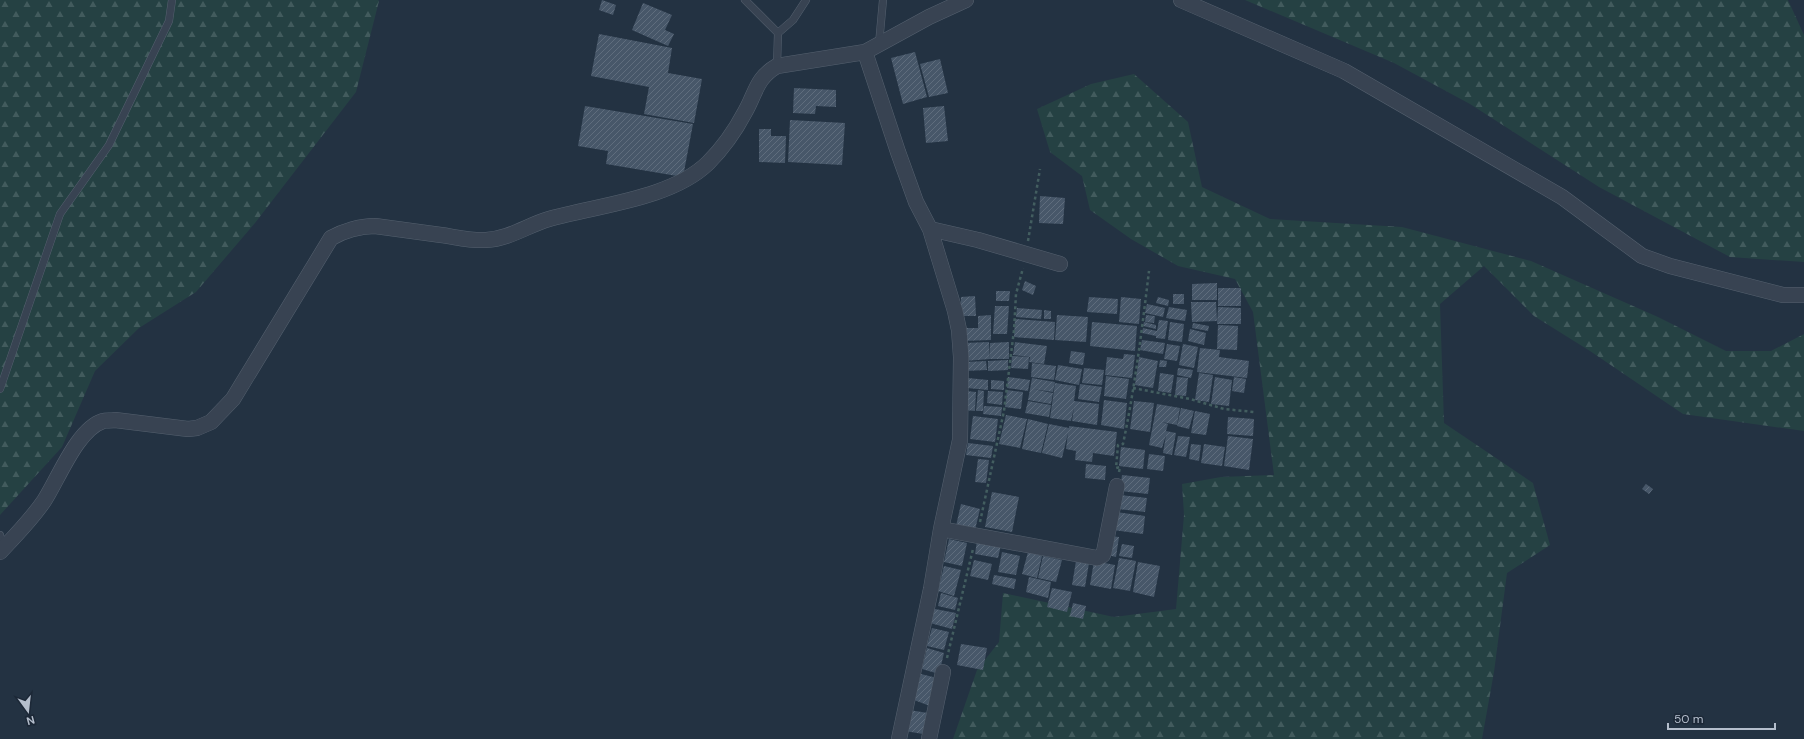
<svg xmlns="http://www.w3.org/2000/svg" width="1804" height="739" viewBox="0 0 1804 739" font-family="'DM Sans',sans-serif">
  <defs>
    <pattern id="forest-firs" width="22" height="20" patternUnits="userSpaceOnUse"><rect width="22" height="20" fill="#254143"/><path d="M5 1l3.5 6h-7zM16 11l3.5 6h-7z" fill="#425b5d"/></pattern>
    <pattern id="building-hatch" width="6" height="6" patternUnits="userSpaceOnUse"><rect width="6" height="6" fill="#475769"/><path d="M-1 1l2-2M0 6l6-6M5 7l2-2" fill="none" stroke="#5f6d7d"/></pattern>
  </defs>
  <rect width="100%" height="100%" fill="#233242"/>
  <path fill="url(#forest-firs)" d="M0 0H378L379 1 356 92 255 223 196 292 139 328 95 371 62 447 0 515Z
    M1245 0H1788L1804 35V262L1730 257 1599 187 1470 104 1394 63Z
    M1134 74 1188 122 1202 187 1270 219 1402 227 1531 261 1658 317 1726 351H1771L1804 334V431L1683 414 1590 351 1534 316 1484 266 1440 304 1444 423 1533 483 1550 545 1507 573 1494 672 1482 739H953L977 670 999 642 1003 593 1114 617 1176 609 1184 515 1182 484 1221 477 1274 475 1253 312 1235 279 1178 266 1131 239 1090 210 1082 176 1050 152 1037 109 1091 84Z"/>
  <path fill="url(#building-hatch)" d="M602 0 616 5 613 15 599 10Z
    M643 3 672 15 665 30 674 34 668 46 632 30Z
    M599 34 672 48 668 73 702 79 694 123 644 114 649 87 591 76Z
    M915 52 927 97 903 104 891 58Z
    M940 59 948 93 929 97 920 64Z
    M794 88 836 90V107L816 106 815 114 793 113Z
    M585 106 693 124 683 177 606 164 608 151 578 146Z
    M944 106 948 141 926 143 923 108Z
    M790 120 845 123 842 165 788 162Z
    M759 129H771V136H786L785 163 759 162Z
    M1040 196 1065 198 1063 224 1039 223Z
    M1025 281 1036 286 1033 295 1022 290Z
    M1217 283V300H1192V284Z
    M1218 288H1241V306H1218Z
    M996 291H1010L1009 301H996Z
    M1173 294H1184V304H1173Z
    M975 296 976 316H961V297Z
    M1089 297 1118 299 1117 314 1087 312Z
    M1121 297 1141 299 1139 324 1119 322Z
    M1158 297 1169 300 1168 306 1156 303Z
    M1191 302H1216L1217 321 1192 322Z
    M1147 304 1165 308 1163 317 1145 313Z
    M995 306H1009L1007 334H993Z
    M1169 307 1187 310 1185 321 1166 318Z
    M1218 307 1241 308V324H1217Z
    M1017 308 1042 310 1041 319 1016 317Z
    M1044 310 1051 311V319H1044Z
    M991 315V340L963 341V328H978V316Z
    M1057 315 1088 317 1086 342 1055 340Z
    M1146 315 1155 316 1154 323 1145 322Z
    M1015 319 1055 322 1054 340 1014 337Z
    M1159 320 1168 321 1165 339 1156 338V336L1142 333 1143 328 1157 331Z
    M1092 322 1137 326 1135 351 1090 346Z
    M1144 322 1156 325V329L1143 326Z
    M1170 322 1184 324 1182 342 1168 340Z
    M1193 323 1209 326 1208 331 1192 328Z
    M1218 325 1238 326 1237 350 1217 349Z
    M1190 329 1206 333 1204 345 1188 341Z
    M1142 340 1165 343 1163 354 1140 350Z
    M989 342 990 359 965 361 964 343Z
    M1009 342V359H990V343Z
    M1015 342 1047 346 1044 364 1029 362 1030 357 1013 355Z
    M1167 344 1180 346 1177 361 1164 359Z
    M1183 344 1198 347 1194 368 1179 365Z
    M1200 348 1220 350 1219 357 1249 361 1247 378 1197 372Z
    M1071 351 1085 353 1083 365 1069 363Z
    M1124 354 1135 355 1132 378 1105 375 1107 357 1123 359Z
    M1012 356 1029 357 1028 369 1011 368Z
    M1139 357 1158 361 1153 388 1135 385Z
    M1008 360V370L988 371V361Z
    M1160 360 1167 361 1166 367H1159Z
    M986 361 987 370 965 371V362Z
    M1032 363 1056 366 1054 380 1031 377Z
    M1058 365 1082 369 1079 385 1055 380Z
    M1084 368 1104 370 1102 385 1082 383Z
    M1178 368 1193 370 1191 378 1177 375Z
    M1160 373 1174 375 1171 393 1158 391Z
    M1199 373 1213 375 1209 402 1195 400Z
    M1106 376 1129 379 1126 399 1104 396Z
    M1008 377 1030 380 1028 391 1007 388Z
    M1177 377 1188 378 1186 396 1175 395Z
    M1215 377 1232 380 1229 406 1211 404Z
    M1234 377 1246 379 1244 393 1232 391Z
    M968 378 988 380V390L967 388Z
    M1032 378 1055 382 1053 392 1033 389 1053 393 1051 404 1028 400Z
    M991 380 1004 381V390L991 389Z
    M1055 383 1076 386 1074 401 1099 404 1097 425 1072 421 1074 407 1071 421 1050 418Z
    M1080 384 1102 387 1099 402 1078 399Z
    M978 390 984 391 983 411H976Z
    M1007 390 1023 392 1021 409 1005 407Z
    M966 391 976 392 975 411 964 410Z
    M988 391 1003 392 1002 405 987 403Z
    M1104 400 1127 403 1124 429 1101 425Z
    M1028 401 1051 405 1049 417 1025 413Z
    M1134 401 1154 403 1150 432 1130 429Z
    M1157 404 1180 408 1177 425 1162 422 1168 424 1166 431 1176 433 1172 455 1163 453 1166 435 1162 448 1149 445Z
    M984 406 1002 407 1001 416 983 414Z
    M1181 408 1194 411 1189 429 1177 426Z
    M1195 411 1210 414 1206 435 1191 433Z
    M1006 415 1027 419 1020 448 999 444Z
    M973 416 998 419 995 442 970 439Z
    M1228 417 1254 419 1253 436 1227 434Z
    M1028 419 1048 424 1041 453 1022 449Z
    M1049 424 1069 428V426L1117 432 1114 456 1093 453 1092 462 1075 460 1076 451 1066 449 1068 433 1062 458 1042 453Z
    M1178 436 1190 437 1186 457 1174 455Z
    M1228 436 1253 439 1249 470 1224 466Z
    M968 443 993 446 991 458 966 455Z
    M1191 444 1201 445 1199 461 1189 459Z
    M1204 444 1225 447 1222 466 1201 463Z
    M1121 447 1145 450 1143 469 1119 466Z
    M1149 454 1165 456 1163 471 1147 469Z
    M978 459 989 460 986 483 975 482Z
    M1086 464 1106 466 1105 480 1085 478Z
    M1122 475 1150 478 1148 494 1120 491Z
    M1646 484 1653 489 1649 494 1642 489Z
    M992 492 1019 497 1012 532 985 527Z
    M1120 495 1147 498 1145 512 1118 509Z
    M961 504 980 509 975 530 956 526Z
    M1116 512 1145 516 1143 534 1113 530Z
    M1110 536 1119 537 1116 557 1107 555Z
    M949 539 967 543 962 566 944 562Z
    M977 541 1001 545 998 558 975 554Z
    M1122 544 1134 546 1132 558 1119 556Z
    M1002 552 1020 556 1016 575 998 572Z
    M1028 552 1042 556 1037 578 1022 574Z
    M1043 556 1062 560 1056 582 1038 578Z
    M1119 558 1136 561 1130 591 1113 588Z
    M974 560 992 564 988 580 970 576Z
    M1076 561 1089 563 1085 587 1072 585Z
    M1094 561 1115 565 1111 589 1090 585Z
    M1138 562 1160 566 1154 597 1133 592Z
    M944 566 961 570 954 596 938 591Z
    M994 575 1016 579 1014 589 992 584Z
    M1029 577 1051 582 1048 598 1026 592Z
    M1052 588 1072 592 1067 612 1047 607Z
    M941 593 958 598 955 610 938 606Z
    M1073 603 1086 606 1083 619 1070 616Z
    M930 608 956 613 952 629 930 623Z
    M932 628 949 632 944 650 927 646Z
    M961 644 987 648 983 670 957 665Z
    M927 648 944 653 939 674 922 669Z
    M921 674 937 678 930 706 914 700Z
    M909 710 928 713 923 734 905 731Z"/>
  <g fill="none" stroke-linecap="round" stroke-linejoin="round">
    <defs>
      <path id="service" d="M745 0 778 33
        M879 44 883 0
        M777 66 778 33 793 20 806 0
        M0 389 60 214 109 145 169 21 172 0
        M0 535 3 548"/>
      <path id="minor" d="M1181 0 1344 71 1562 197 1642 256 1670 266 1783 295H1804
        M865 52 898 152 916 202 930 229 955 311 959 330 961 357 960 440 941 529 931 589 899 739
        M930 229 978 240 1060 264
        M941 529 1097 558 1103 555 1104 552 1117 486
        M0 552C16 535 31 520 44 501 58 480 77 429 103 421 106 420 111 421 115 420L188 429 197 428 211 422 233 399 331 238C343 231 360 226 375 226 397 229 419 232 441 235 456 237 471 241 486 240 509 239 528 225 549 219 598 205 671 199 708 163 723 148 735 131 745 112 756 93 756 78 777 66L865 52 929 17 966 0
        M929 739 943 672"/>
    </defs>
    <use href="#service" stroke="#55616f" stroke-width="8"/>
    <use href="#minor" stroke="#55616f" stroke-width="16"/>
    <path stroke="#435e60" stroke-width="2.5" stroke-dasharray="3 3" stroke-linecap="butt" d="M1028 241 1040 169
      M1133 388 1190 399 1224 409 1254 412
      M1119 472 1120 467 1116 468 1118 445 1123 444C1135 387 1142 329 1149 271
      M980 522 1004 411 1014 330 1016 294 1023 268
      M947 658 973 549"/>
    <use href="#service" stroke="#384352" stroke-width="7"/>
    <use href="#minor" stroke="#384352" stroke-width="15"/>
  </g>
  <g transform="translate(28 711) rotate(165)" stroke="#1c2837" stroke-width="3" paint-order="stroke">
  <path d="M0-3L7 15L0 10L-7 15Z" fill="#b4becc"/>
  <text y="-6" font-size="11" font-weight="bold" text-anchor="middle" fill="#b4becc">N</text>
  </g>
  <path d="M1668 723v6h107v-6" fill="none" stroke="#b4becc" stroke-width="2"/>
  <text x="1674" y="723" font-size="12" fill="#b4becc" stroke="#1c2837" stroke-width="3" paint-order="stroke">50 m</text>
</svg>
